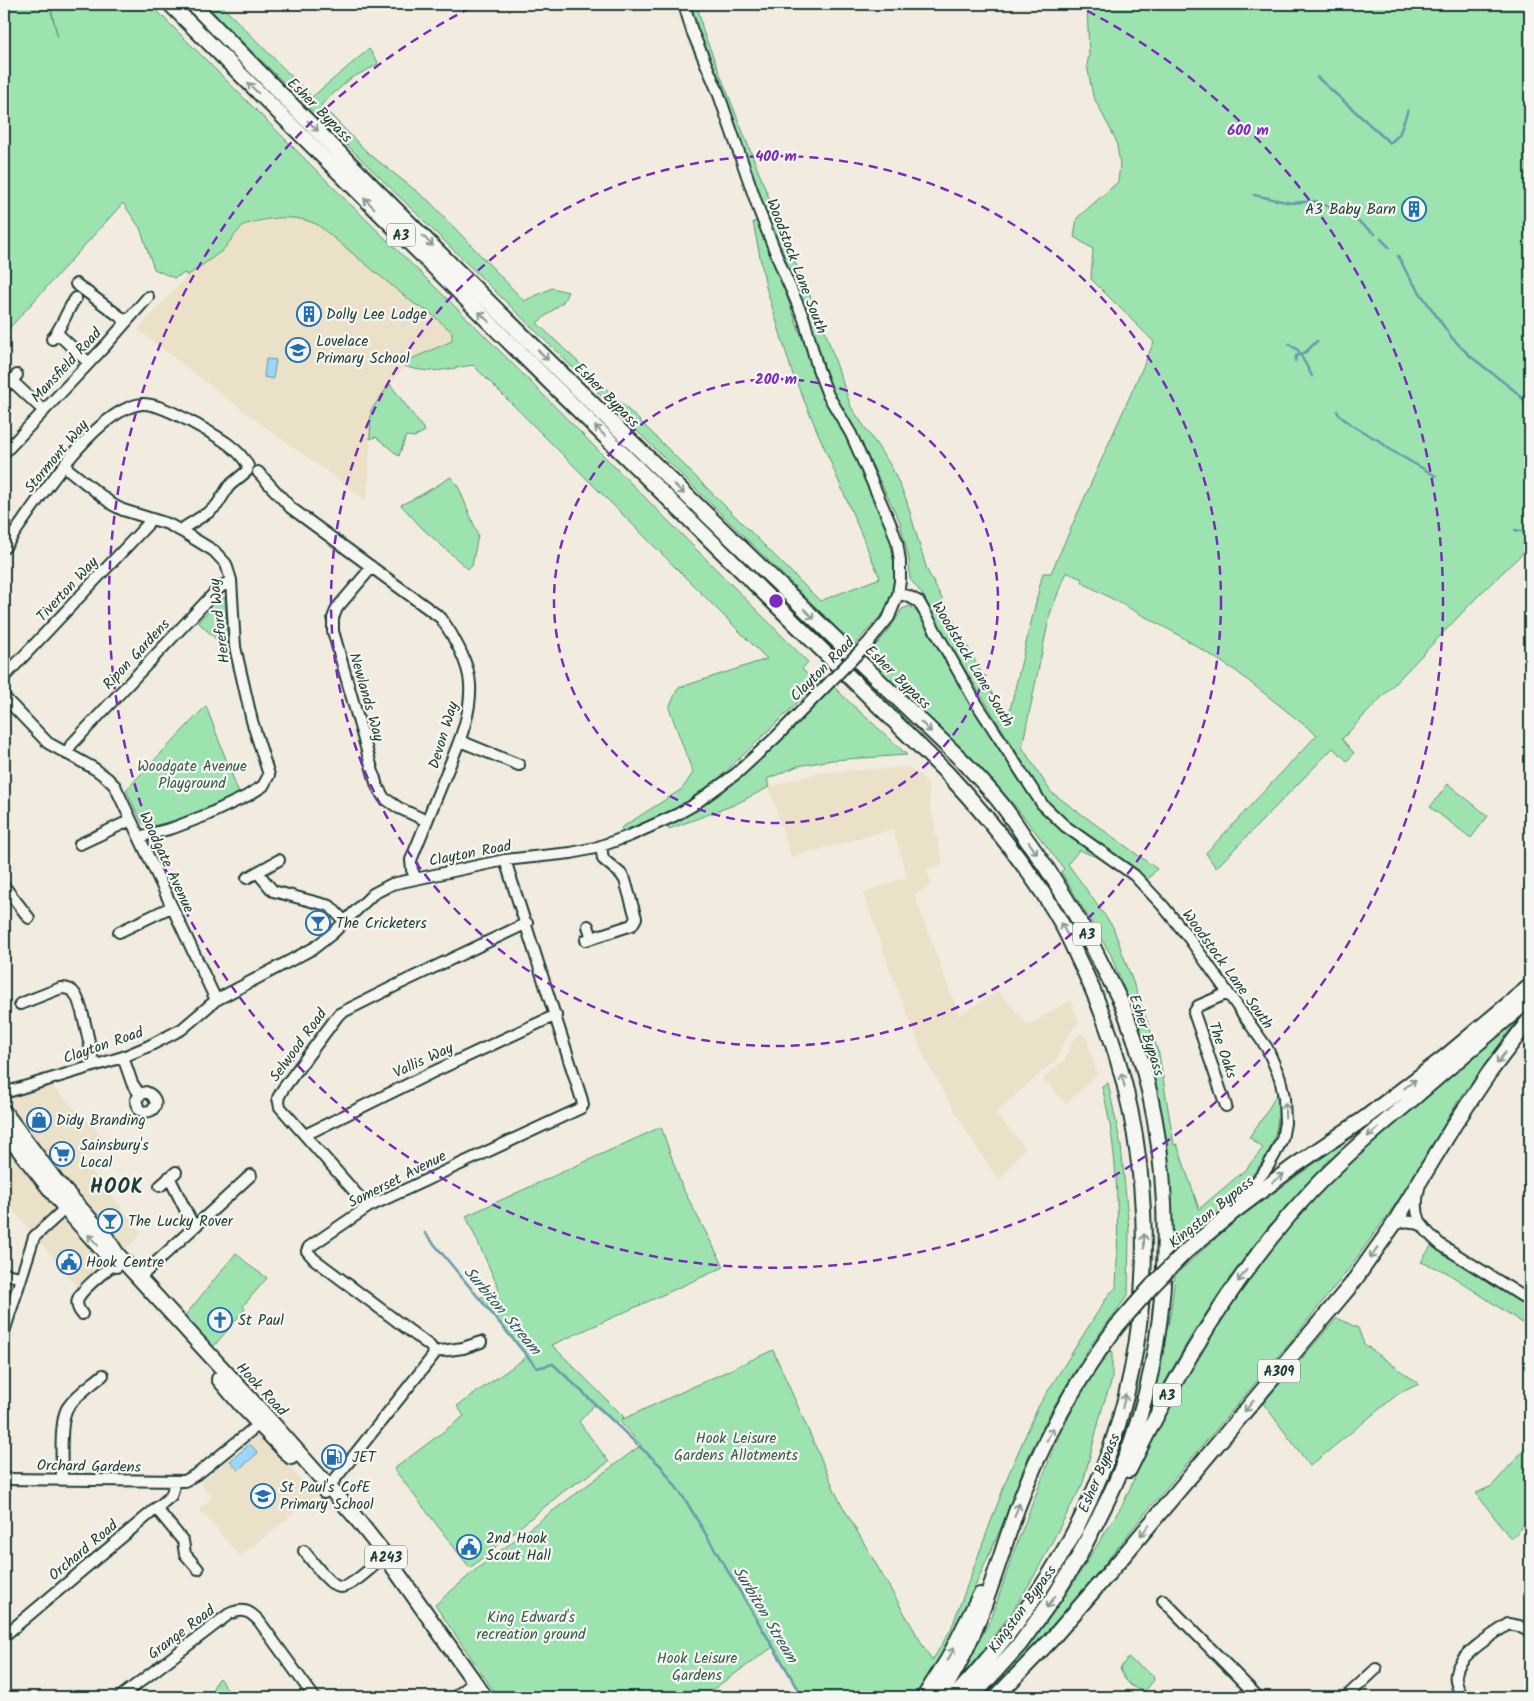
<svg xmlns="http://www.w3.org/2000/svg" width="1534" height="1701" viewBox="0 0 1534 1701" font-family="Kalam,sans-serif">
  <rect width="100%" height="100%" fill="#f1ecdf"/>
  <filter id="ink" filterUnits="userSpaceOnUse"><feTurbulence type="fractalNoise" baseFrequency=".02" numOctaves="2"/><feDisplacementMap in="SourceGraphic" scale="10" xChannelSelector="R" yChannelSelector="G"/><feConvolveMatrix kernelMatrix="1 2 1 2 8 2 1 2 1" color-interpolation-filters="sRGB"/></filter>
  <g filter="url(#ink)">
    <path fill="#ebe0c8" d="M284 218 306 219 318 225 413 303 429 312 452 332V341L409 360 371 410 369 478 366 500 257 421 138 330 187 276 222 251 243 225Z
      M907 767 921 776 928 785 930 805 943 865 927 869 931 886 914 894 959 1016 998 991 1028 1025 1071 1000 1079 1022 1066 1038 1057 1059 995 1113 1025 1147 999 1181 970 1137 926 1061 893 978 863 893 907 877 893 829 791 857 769 787 817 773Z
      M1080 1033 1087 1038 1097 1074 1066 1104 1043 1079 1065 1059 1072 1043 1076 1037Z
      M46 1080 104 1138 81 1158 142 1233 82 1292 4 1199V1093Z
      M255 1437 265 1438 297 1476 318 1494 240 1556 199 1509 212 1498 200 1483Z"/>
    <path fill="#9de3b0" stroke="#5e9072" d="M4 4H49L58 38 50 4H150L344 198 478 329 808 662 802 669 817 684 716 781 680 806 623 832 621 828 682 789 693 773 669 708 678 688 767 659 473 365C447 369 430 375 404 366L409 360 452 341V332L429 312 413 303 318 225C294 213 268 218 243 225L222 251 187 276 185 273 174 278 154 269 140 228 123 203 4 334Z
      M204 4H220L312 97 369 49 378 62 377 65 351 78 321 105 368 153 429 201 524 301 552 288 568 292 563 302 537 323 639 420 820 601 880 578 792 372 766 287 753 222 759 220 824 399 851 447 871 489 895 549 897 569 895 584 891 600 887 609 854 645Z
      M690 4H697L703 31 778 221 799 272 822 322 851 407 891 466 906 499 927 570 1007 722 1043 573H1051L1154 342 1091 279 1093 249 1074 237 1077 218 1118 182 1120 164 1116 140 1093 96 1087 65 1089 55 1087 4H1530V548L1525 551 1479 595 1342 739 1354 753 1347 761 1333 748 1216 868 1206 853 1317 735 1236 671 1177 634 1083 583 1082 579 1066 572 1050 614 1022 747 1051 792 1157 869 1147 880 1051 808 935 621 924 596 910 579 909 560 900 522 860 440 833 394 809 319 766 214 727 103 699 34Z
      M390 384 425 431 414 437 406 436 399 456 376 437 370 439 371 410Z
      M451 477 459 488 478 535 472 566 468 569 422 528 401 505 421 495Z
      M225 597 228 647 222 645 198 622 220 600Z
      M910 606 923 618 1019 776 1045 815 1075 841 1101 859 1079 850 1068 864 1113 927 1159 1054 1174 1145 1177 1144 1199 1209 1246 1169 1263 1148 1249 1137 1265 1115 1278 1092C1278 1105 1279 1117 1276 1130 1268 1176 1203 1222 1170 1252L1154 1092 1137 1023 1111 955 1061 872 1064 869 1016 807 973 759 865 656C880 642 892 627 902 609Z
      M834 687C857 711 883 731 907 755L832 760 798 766 767 779 769 787 734 805 669 829 667 825 694 810 747 771Z
      M206 706 239 794 179 819 149 827 142 823 126 790Z
      M1448 784 1488 816 1471 838 1430 807Z
      M1512 1021 1516 1022 1458 1101 1407 1188 1348 1270 1286 1347 1146 1512 1048 1635 988 1697H981L1026 1650 1069 1590 1123 1504 1162 1416 1201 1346 1243 1285 1302 1208 1351 1159Z
      M1108 1083 1121 1146 1129 1229 1128 1295 1088 1349 1050 1413 1029 1455 1004 1521 972 1593 943 1653 915 1697H803L773 1647 702 1697H498L435 1605 473 1572 538 1522 641 1445 619 1421 616 1424 594 1405 579 1422 609 1462 564 1491 470 1568 394 1469 464 1416 457 1406 528 1356 479 1298 499 1289 466 1216 661 1127 682 1187 724 1267 552 1345 624 1417 621 1420 773 1350 839 1500 932 1661 951 1629 1009 1473 1038 1407 1109 1294 1116 1288C1119 1220 1119 1153 1102 1087Z
      M1340 1145 1344 1150 1268 1227 1223 1287 1188 1341 1165 1382 1142 1430 1159 1369 1171 1310 1175 1275 1234 1222Z
      M1431 1246 1530 1309V1328L1446 1272 1421 1262Z
      M236 1253 250 1266 267 1278 243 1306 245 1309 213 1347 208 1344 184 1317Z
      M1337 1318 1358 1328 1364 1344 1419 1384 1398 1394 1310 1466 1263 1403Z
      M1112 1350V1380L1103 1405 1083 1483 1033 1578 1012 1612 979 1655 948 1692 991 1620 1014 1551 1052 1453 1062 1431 1082 1390 1105 1357Z
      M1530 1443V1518L1511 1539 1476 1493 1492 1486Z
      M1128 1658 1153 1675 1154 1680 1145 1691C1133 1690 1123 1680 1120 1668Z
      M219 1678 233 1697H209L217 1680Z"/>
    <path fill="#9ad7fb" stroke="#6999ab" d="M266 359 276 360 273 379 264 377Z
      M250 1444 258 1453 238 1470 230 1461Z"/>
    <g fill="none" stroke-linecap="round" stroke-linejoin="round">
      <path stroke="#6999ab" stroke-width="2.5" d="M1317 77 1390 143 1399 135 1408 110
        M1254 195 1291 203 1316 201 1321 204 1342 210 1375 234
        M1381 239 1389 247
        M1398 256 1409 277 1452 338 1470 356 1515 391 1530 406
        M1289 344 1298 350 1312 376
        M1295 361 1296 356 1306 352 1317 341
        M1337 411 1340 416 1356 428 1378 440 1392 451 1436 476
        M1515 530 1521 531 1530 537
        M425 1233 537 1368 553 1364 637 1444
        M639 1446 661 1466 686 1501 803 1697"/>
      <defs>
        <path id="minor" d="M684 4 692 31 718 92 760 213 783 271 804 319 818 369 828 395 851 434 891 525 897 542 900 561V581L898 594 889 617 868 643
          M76 284 126 321
          M57 333 89 363
          M52 339C62 328 66 311 76 298
          M11 380 44 411
          M5 387 17 375
          M4 453 106 345 148 297
          M64 466 113 505 123 510 168 524 183 532 214 551 226 564 231 580 235 647 252 721 269 775 263 786 247 796 207 815 173 828 139 837
          M258 472 291 508 441 618C453 635 469 663 470 684 472 717 456 749 444 779 433 806 422 833 411 860L412 870 416 878
          M4 548C32 510 93 409 142 404 157 403 182 417 195 424 213 434 239 447 248 466L247 471 229 486 217 505 209 512 185 527 183 532
          M372 567 337 608 333 618V631L377 786 384 798 399 808 427 821
          M898 594 908 596 919 602 975 701 1042 804 1065 826 1134 875 1163 906 1189 938 1267 1048 1280 1078 1284 1097 1285 1123 1282 1139 1275 1154 1267 1168 1241 1201
          M4 677 147 525 149 519
          M4 697 48 743 95 769 107 778 115 786 216 1000
          M460 741 519 765
          M67 754 71 745 218 589 231 580
          M80 844 131 820
          M258 873 273 891 330 906 345 922
          M247 878 279 860
          M4 886 29 918
          M588 926 592 938
          M119 932 171 907
          M586 940 632 925 636 918 625 880 621 874 603 859 601 846
          M20 1004 61 988C66 988 72 989 75 994 83 1005 90 1049 94 1065
          M123 1057 132 1083 140 1095 146 1092C163 1099 155 1117 139 1110L136 1100 140 1095
          M4 1093 123 1057 149 1046 182 1029 216 1000 314 948 333 933 373 894 392 884 505 860 571 853 595 848 629 836 676 815 692 806 737 773 775 738 824 688
          M1226 1106 1194 1013 1198 1006 1228 993
          M305 1135 431 1073 556 1015
          M169 1177 194 1227
          M160 1186 176 1172
          M1419 1188C1412 1216 1421 1228 1441 1245L1530 1301
          M368 1207 280 1107 278 1098 283 1089 339 1014 401 983 527 923
          M1392 1227C1403 1220 1409 1220 1421 1225
          M4 1274 20 1277
          M139 1278 251 1175
          M82 1314C78 1309 76 1305 78 1299 81 1289 106 1271 115 1263
          M4 1332 34 1237 70 1204
          M434 1352 463 1348 481 1342
          M4 1479 185 1481 200 1472 259 1424
          M62 1480C62 1463 59 1419 68 1407 77 1394 91 1385 103 1375
          M324 1493 433 1356 434 1352 430 1346 314 1259 307 1251 309 1247 368 1207 581 1108 583 1105 582 1100 505 860
          M156 1508 183 1541 185 1554 198 1569
          M304 1551C311 1559 330 1587 340 1587 350 1588 371 1568 379 1561
          M1163 1600 1258 1697
          M4 1636 171 1496 173 1490 174 1482
          M120 1697 229 1614C242 1608 249 1610 259 1621L314 1697
          M455 1697 468 1687
          M1346 1697 1376 1669
          M1464 1697C1436 1664 1486 1641 1508 1624L1519 1626 1530 1632"/>
        <path id="highway" d="M170 4 503 336 947 773C987 816 1024 862 1055 912 1064 927 1071 942 1078 958 1156 1116 1166 1310 1101 1474 1068 1557 1015 1632 954 1697
          M193 4C445 264 706 515 967 765 977 777 989 788 999 801 1008 812 1016 824 1024 836 1054 877 1080 919 1102 965 1110 981 1119 996 1125 1012 1179 1152 1178 1328 1122 1467 1110 1499 1092 1529 1077 1560
          M4 1112 55 1180 105 1236 117 1254 274 1425 352 1513 382 1551 485 1697
          M4 1131 65 1208 116 1265
          M1185 1252 1232 1213 1293 1167 1365 1118 1445 1057 1530 986
          M219 1379 241 1405 291 1457
          M1129 1470C1178 1370 1235 1273 1311 1191 1341 1159 1375 1130 1409 1102 1449 1067 1490 1033 1530 999
          M924 1697 948 1659 980 1595
          M939 1697C978 1640 994 1573 1017 1509 1041 1443 1075 1382 1117 1326
          M972 1697 1020 1644 1054 1597 1081 1553
          M996 1697 1050 1641 1120 1560 1351 1285 1392 1227 1454 1125 1489 1073 1530 1019"/>
      </defs>
      <use href="#minor" stroke="#1f3d34" stroke-width="14"/>
      <use href="#highway" stroke="#1f3d34" stroke-width="18"/>
      <use href="#minor" stroke="#f6f6f2" stroke-width="10"/>
      <use href="#highway" stroke="#f6f6f2" stroke-width="14"/>
      <defs>
        <path id="minor-bridge" d="M824 688 868 643"/>
        <path id="highway-bridge" d="M1117 1326 1152 1286 1185 1252"/>
      </defs>
      <use href="#minor-bridge" stroke="#1f3d34" stroke-width="14" stroke-linecap="butt"/>
      <use href="#highway-bridge" stroke="#1f3d34" stroke-width="18" stroke-linecap="butt"/>
      <use href="#minor-bridge" stroke="#f6f6f2" stroke-width="10"/>
      <use href="#highway-bridge" stroke="#f6f6f2" stroke-width="14"/>
    </g>
    <defs><path id="oneway-shaft" d="M-6 0H5M1.5-3L5.5 0L1.5 3" fill="none" stroke-width="1.6" stroke-linecap="round" stroke-linejoin="round" transform="scale(1.25)"/></defs>
    <g stroke="#8a9a93">
      <use href="#oneway-shaft" transform="translate(253 88) rotate(-135)"/>
      <use href="#oneway-shaft" transform="translate(313 126) rotate(45)"/>
      <use href="#oneway-shaft" transform="translate(369 203) rotate(-135)"/>
      <use href="#oneway-shaft" transform="translate(428 241) rotate(45)"/>
      <use href="#oneway-shaft" transform="translate(484 317) rotate(-135)"/>
      <use href="#oneway-shaft" transform="translate(543 355) rotate(45)"/>
      <use href="#oneway-shaft" transform="translate(600 431) rotate(-135)"/>
      <use href="#oneway-shaft" transform="translate(679 489) rotate(44)"/>
      <use href="#oneway-shaft" transform="translate(809 614) rotate(44)"/>
      <use href="#oneway-shaft" transform="translate(926 727) rotate(44)"/>
      <use href="#oneway-shaft" transform="translate(1033 848) rotate(55)"/>
      <use href="#oneway-shaft" transform="translate(1064 929) rotate(-119)"/>
      <use href="#oneway-shaft" transform="translate(1501 1058) rotate(126)"/>
      <use href="#oneway-shaft" transform="translate(1123 1080) rotate(-104)"/>
      <use href="#oneway-shaft" transform="translate(1410 1084) rotate(-37)"/>
      <use href="#oneway-shaft" transform="translate(1285 1110) rotate(-91)"/>
      <use href="#oneway-shaft" transform="translate(1373 1132) rotate(140)"/>
      <use href="#oneway-shaft" transform="translate(1278 1178) rotate(-37)"/>
      <use href="#oneway-shaft" transform="translate(93 1240) rotate(-132)"/>
      <use href="#oneway-shaft" transform="translate(1144 1241) rotate(-91)"/>
      <use href="#oneway-shaft" transform="translate(1374 1253) rotate(126)"/>
      <use href="#oneway-shaft" transform="translate(1242 1276) rotate(125)"/>
      <use href="#oneway-shaft" transform="translate(1124 1401) rotate(-76)"/>
      <use href="#oneway-shaft" transform="translate(1249 1406) rotate(130)"/>
      <use href="#oneway-shaft" transform="translate(1050 1434) rotate(-63)"/>
      <use href="#oneway-shaft" transform="translate(1017 1510) rotate(-70)"/>
      <use href="#oneway-shaft" transform="translate(1145 1530) rotate(130)"/>
      <use href="#oneway-shaft" transform="translate(1051 1602) rotate(125)"/>
      <use href="#oneway-shaft" transform="translate(951 1654) rotate(-63)"/>
    </g>
  </g>
  <g fill="none" stroke="#7b2cbf" stroke-width="2.5" stroke-dasharray="9 6">
    <circle cx="776" cy="601" r="222"/>
    <circle cx="776" cy="601" r="445"/>
    <path d="M1074 4A667 667 0 1 1 478 4"/>
  </g>
  <defs>
    <symbol id="building-ring" viewBox="-11 -11 22 22"><circle r="9.5" fill="#f6f6f2" stroke="#1f6fb2" stroke-width="1.5"/><path d="M-4-6H4V6H1V3H-1V6H-4ZM-2.5-4.3h1.7v1.8h-1.7ZM.8-4.3h1.7v1.8H.8ZM-2.5-1h1.7V.8h-1.7ZM.8-1h1.7V.8H.8Z" fill="#1f6fb2"/></symbol>
    <symbol id="school-ring" viewBox="-11 -11 22 22"><circle r="9.5" fill="#f6f6f2" stroke="#1f6fb2" stroke-width="1.5"/><path d="M0-5L7-2L0 1L-7-2ZM-4 1L0 2.5L4 1V4Q0 6-4 4Z" fill="#1f6fb2"/></symbol>
    <symbol id="bar-ring" viewBox="-11 -11 22 22"><circle r="9.5" fill="#f6f6f2" stroke="#1f6fb2" stroke-width="1.5"/><path d="M-6-5H6L.8 .8V4.5H3.5V6h-7V4.5H-.8V.8Z" fill="#1f6fb2"/></symbol>
    <symbol id="shop-ring" viewBox="-11 -11 22 22"><circle r="9.5" fill="#f6f6f2" stroke="#1f6fb2" stroke-width="1.5"/><path d="M-5-2.5h2.3a2.7 3.5 0 0 1 5.4 0H5L5.5 6h-11ZM-1.5-2.5h3a1.5 2.3 0 0 0-3 0Z" fill="#1f6fb2"/></symbol>
    <symbol id="supermarket-ring" viewBox="-11 -11 22 22"><circle r="9.5" fill="#f6f6f2" stroke="#1f6fb2" stroke-width="1.5"/><path d="M-6-5.5h2.5l.6 2H6L4.5 2H-2.5L-4.4-4H-6ZM-1.5 3.2a1.3 1.3 0 1 0 .1 0ZM3 3.2a1.3 1.3 0 1 0 .1 0Z" fill="#1f6fb2"/></symbol>
    <symbol id="civic-ring" viewBox="-11 -11 22 22"><circle r="9.5" fill="#f6f6f2" stroke="#1f6fb2" stroke-width="1.5"/><path d="M-.6-6.5H3V-4.5H.6V-3L4-1V1h2V6H-6V1h2V-1L-.6-3ZM-1.2 2.5V6h2.4V2.5Z" fill="#1f6fb2"/></symbol>
    <symbol id="church-ring" viewBox="-11 -11 22 22"><circle r="9.5" fill="#f6f6f2" stroke="#1f6fb2" stroke-width="1.5"/><path d="M-1.2-6h2.4v3.5h3.3v2.4h-3.3V6h-2.4V-.1h-3.3v-2.4h3.3Z" fill="#1f6fb2"/></symbol>
    <symbol id="fuel-ring" viewBox="-11 -11 22 22"><circle r="9.5" fill="#f6f6f2" stroke="#1f6fb2" stroke-width="1.5"/><path d="M-5.5-6h7V0h2V4h1.3V-2.5L3-4.5l.8-.8L6-3V5H2.5V1h-1V6h-7ZM-4.2-4.7v3.2H.2V-4.7Z" fill="#1f6fb2"/></symbol>
  </defs>
  <g fill-rule="evenodd">
    <use href="#building-ring" x="1400" y="195" width="28" height="28"/>
    <use href="#building-ring" x="295" y="300" width="28" height="28"/>
    <use href="#school-ring" x="284" y="336" width="28" height="28"/>
    <use href="#bar-ring" x="304" y="909" width="28" height="28"/>
    <use href="#shop-ring" x="25" y="1106" width="28" height="28"/>
    <use href="#supermarket-ring" x="48" y="1140" width="28" height="28"/>
    <use href="#bar-ring" x="96" y="1207" width="28" height="28"/>
    <use href="#civic-ring" x="55" y="1248" width="28" height="28"/>
    <use href="#church-ring" x="206" y="1306" width="28" height="28"/>
    <use href="#fuel-ring" x="320" y="1443" width="28" height="28"/>
    <use href="#school-ring" x="249" y="1482" width="28" height="28"/>
    <use href="#civic-ring" x="455" y="1533" width="28" height="28"/>
  </g>
  <g text-anchor="middle" stroke-width="4.5" stroke-linejoin="round" paint-order="stroke">
    <g fill="#f6f6f2" stroke="#60746d" stroke-width="1">
      <rect x="387" y="223.5" width="28" height="23" rx="4"/>
      <rect x="1073" y="922.5" width="28" height="23" rx="4"/>
      <rect x="1258" y="1359.5" width="42" height="23" rx="4"/>
      <rect x="1153" y="1383.5" width="28" height="23" rx="4"/>
      <rect x="365" y="1545.5" width="42" height="23" rx="4"/>
    </g>
    <g font-size="14" font-weight="bold" fill="#1f3d34">
      <text x="401" y="240">A3</text>
      <text x="1087" y="939">A3</text>
      <text x="1279" y="1376">A309</text>
      <text x="1167" y="1400">A3</text>
      <text x="386" y="1562">A243</text>
    </g>
    <g font-size="15" fill="#1f3d34" stroke="#f6f6f2">
      <text transform="translate(320 110) rotate(45)" y="5">Esher Bypass</text>
      <text transform="translate(797 266) rotate(69)" y="5">Woodstock Lane South</text>
      <text transform="translate(66 365) rotate(-47)" y="5">Mansfield Road</text>
      <text transform="translate(607 395) rotate(45)" y="5">Esher Bypass</text>
      <text transform="translate(56 456) rotate(-50)" y="5">Stormont Way</text>
      <text transform="translate(67 589) rotate(-47)" y="5">Tiverton Way</text>
      <text transform="translate(219 621) rotate(-97)" y="5">Hereford Way</text>
      <text transform="translate(136 654) rotate(-47)" y="5">Ripon Gardens</text>
      <text transform="translate(973 664) rotate(59)" y="5">Woodstock Lane South</text>
      <text transform="translate(822 669) rotate(-45)" y="5">Clayton Road</text>
      <text transform="translate(898 677) rotate(44)" y="5">Esher Bypass</text>
      <text transform="translate(367 697) rotate(74)" y="5">Newlands Way</text>
      <text transform="translate(443 735) rotate(-73)" y="5">Devon Way</text>
      <text transform="translate(470 853) rotate(-11)" y="5">Clayton Road</text>
      <text transform="translate(167 862) rotate(65)" y="5">Woodgate Avenue</text>
      <text transform="translate(1228 969) rotate(54)" y="5">Woodstock Lane South</text>
      <text transform="translate(1147 1035) rotate(72)" y="5">Esher Bypass</text>
      <text transform="translate(103 1045) rotate(-19)" y="5">Clayton Road</text>
      <text transform="translate(298 1045) rotate(-54)" y="5">Selwood Road</text>
      <text transform="translate(1223 1050) rotate(71)" y="5">The Oaks</text>
      <text transform="translate(423 1060) rotate(-25)" y="5">Vallis Way</text>
      <text transform="translate(397 1179) rotate(-27)" y="5">Somerset Avenue</text>
      <text transform="translate(1211 1212) rotate(-39)" y="5">Kingston Bypass</text>
      <text transform="translate(262 1389) rotate(47)" y="5">Hook Road</text>
      <text transform="translate(89 1466) rotate(1)" y="5">Orchard Gardens</text>
      <text transform="translate(1099 1473) rotate(-67)" y="5">Esher Bypass</text>
      <text transform="translate(83 1550) rotate(-40)" y="5">Orchard Road</text>
      <text transform="translate(1022 1609) rotate(-54)" y="5">Kingston Bypass</text>
      <text transform="translate(181 1632) rotate(-37)" y="5">Grange Road</text>
    </g>
    <g font-size="15" fill="#1f3d34" stroke="#f6f6f2" text-anchor="start">
      <text x="1396" y="214" text-anchor="end">A3 Baby Barn</text>
      <text x="326" y="319">Dolly Lee Lodge</text>
      <text x="316" y="346">Lovelace<tspan x="316" dy="17">Primary School</tspan></text>
      <text x="336" y="928">The Cricketers</text>
      <text x="56" y="1125">Didy Branding</text>
      <text x="80" y="1150">Sainsbury's<tspan x="80" dy="17">Local</tspan></text>
      <text x="128" y="1226">The Lucky Rover</text>
      <text x="86" y="1267">Hook Centre</text>
      <text x="238" y="1325">St Paul</text>
      <text x="352" y="1462">JET</text>
      <text x="280" y="1492">St Paul's CofE<tspan x="280" dy="17">Primary School</tspan></text>
      <text x="486" y="1543">2nd Hook<tspan x="486" dy="17">Scout Hall</tspan></text>
    </g>
    <g font-size="15" fill="#385e4d" stroke="#f6f6f2">
      <text x="192" y="771">Woodgate Avenue<tspan x="192" dy="17">Playground</tspan></text>
      <text x="736" y="1443">Hook Leisure<tspan x="736" dy="17">Gardens Allotments</tspan></text>
      <text x="531" y="1622">King Edward's<tspan x="531" dy="17">recreation ground</tspan></text>
      <text x="697" y="1663">Hook Leisure<tspan x="697" dy="17">Gardens</tspan></text>
    </g>
    <g font-size="16" font-style="italic" fill="#385c5c" stroke="#f6f6f2">
      <text transform="translate(503 1310) rotate(50)" y="6">Surbiton Stream</text>
      <text transform="translate(766 1614) rotate(59)" y="6">Surbiton Stream</text>
    </g>
    <g font-size="20" font-weight="bold" letter-spacing="1" fill="#1f3d34" stroke="#f6f6f2">
      <text x="117" y="1193">HOOK</text>
    </g>
  </g>
  <circle cx="776" cy="601" r="8" fill="#7b2cbf" stroke="#f6f6f2" stroke-width="2.5"/>
  <g font-size="15" text-anchor="middle" font-weight="bold" fill="#7b2cbf" stroke="#f6f6f2" stroke-width="4.5" stroke-linejoin="round" paint-order="stroke">
    <text x="1248" y="135">600 m</text>
    <text x="776" y="161">400 m</text>
    <text x="776" y="384">200 m</text>
  </g>
  <rect width="1534" height="1701" fill="none" stroke="#f6f6f2" stroke-width="20"/>
  <rect x="10" y="10" width="1514" height="1681" fill="none" stroke="#1f3d34" stroke-width="2" filter="url(#ink)"/>
</svg>
